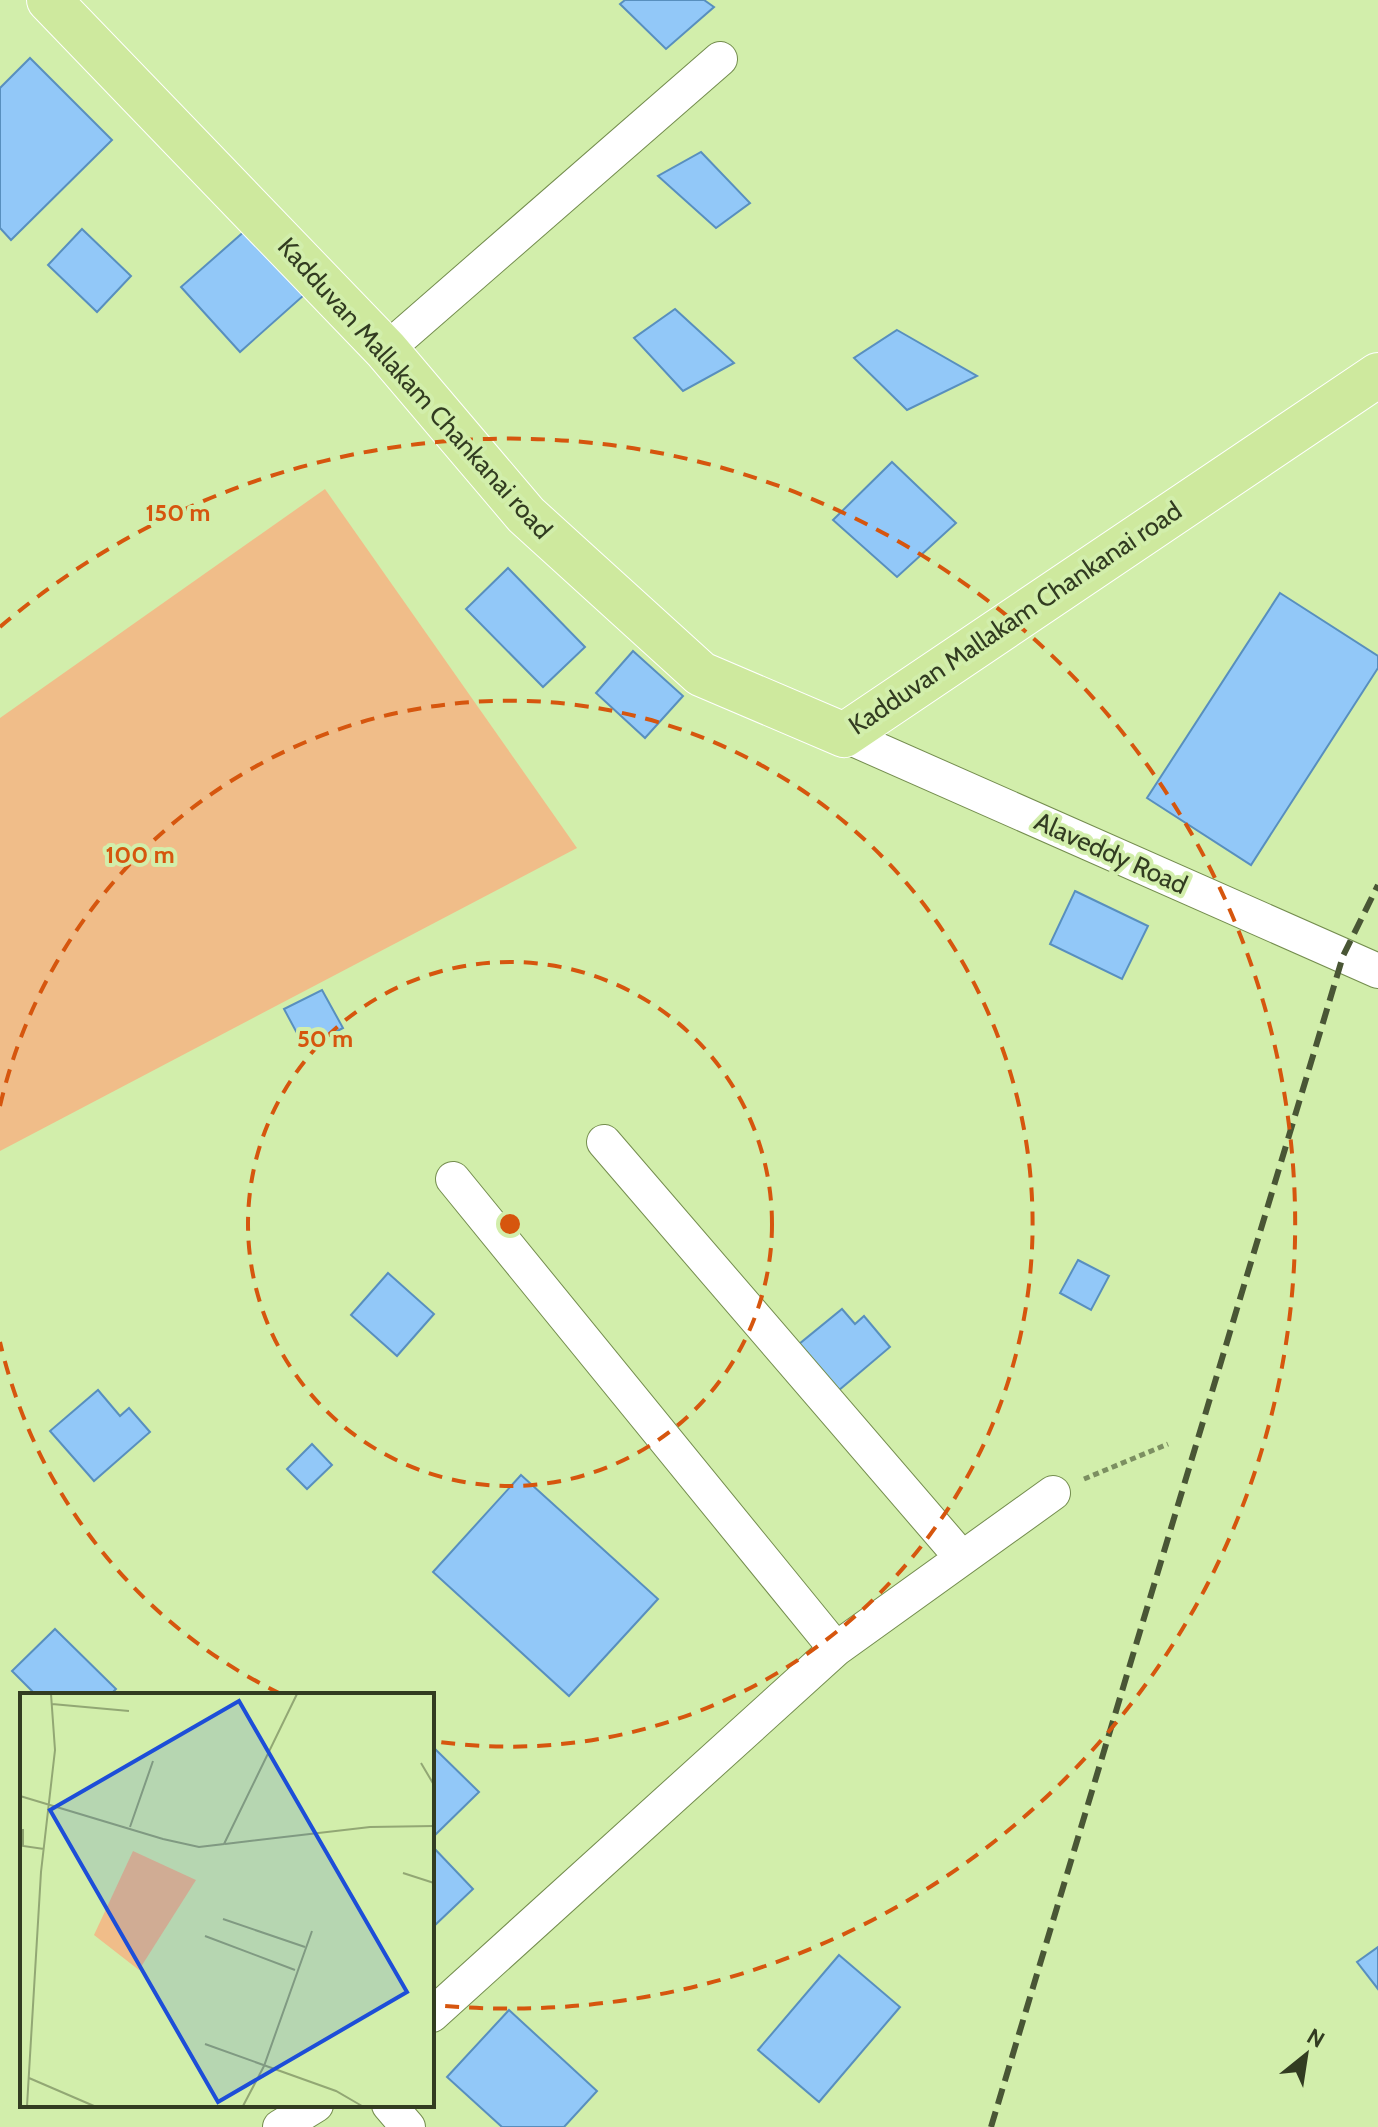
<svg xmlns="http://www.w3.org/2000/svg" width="1378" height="2127" viewBox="0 0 1378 2127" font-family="Cabin,sans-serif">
  <rect width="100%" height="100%" fill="#d2eeab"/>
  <path fill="#f0bd89" d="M325 489 577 848 0 1151V718Z"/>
  <path fill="#92c8f8" stroke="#588fbe" stroke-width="2" d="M625 0H704L714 7 666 49 620 4Z
    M30 58 112 140 11 240 0 228V88Z
    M701 152 750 203 716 228 658 176Z
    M255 222 313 287 240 352 181 287Z
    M82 229 131 276 97 312 48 265Z
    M675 309 734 363 683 391 634 338Z
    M897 330 977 376 907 410 854 358Z
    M892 462 956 523 897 577 833 520Z
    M508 568 585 647 543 687 466 609Z
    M1280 593 1378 656V668L1251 865 1147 798Z
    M633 651 683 696 645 738 596 693Z
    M1075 891 1148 926 1122 979 1050 944Z
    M322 990 343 1028 305 1048 284 1009Z
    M1078 1260 1109 1276 1091 1310 1060 1293Z
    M388 1273 434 1314 397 1356 351 1315Z
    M842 1309 855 1324 864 1316 890 1347 832 1396 793 1349Z
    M98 1390 120 1416 129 1408 150 1432 94 1481 50 1431Z
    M312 1444 332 1465 307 1489 287 1469Z
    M521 1475 658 1599 569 1696 433 1572Z
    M55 1629 116 1689 110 1695H36L12 1671Z
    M432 1746 479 1792 434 1836 432 1834Z
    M432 1846 473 1889 434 1926 432 1924Z
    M1378 1947V1989L1357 1962Z
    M839 1955 900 2007 819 2102 758 2050Z
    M509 2010 597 2091 564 2127H502L447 2077Z"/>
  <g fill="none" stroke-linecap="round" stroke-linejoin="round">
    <defs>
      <path id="minor" d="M386 350 720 59
        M844 735 1378 971
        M604 1142 962 1558
        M453 1179 836 1649
        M432 2015 836 1649 1053 1493
        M389 2105 408 2127
        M280 2127 316 2105"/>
      <path id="major" d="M49 0 386 350 526 515 701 674 844 735 1378 375"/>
    </defs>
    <use href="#minor" stroke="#748d4e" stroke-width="36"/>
    <use href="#major" stroke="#fff" stroke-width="46"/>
    <path stroke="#7c8f61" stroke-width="5" stroke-dasharray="6 4" stroke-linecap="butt" d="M1084 1479 1168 1444"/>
    <use href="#minor" stroke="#fff" stroke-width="34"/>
    <use href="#major" stroke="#cee99e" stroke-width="44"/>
    <path stroke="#495635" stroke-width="6" stroke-dasharray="16 8" stroke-linecap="butt" d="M991 2127 1343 956 1378 885"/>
  </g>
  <g fill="none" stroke="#d6560e" stroke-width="4" stroke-dasharray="14 10">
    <circle cx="510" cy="1224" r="262"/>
    <path d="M281 1694A523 523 0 0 1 0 1342M0 1106A523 523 0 1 1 433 1741"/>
    <path d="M0 627A785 785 0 1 1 435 2005"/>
  </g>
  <g text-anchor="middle" stroke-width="8" stroke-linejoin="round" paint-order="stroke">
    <g font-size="26" fill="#323c21" stroke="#d2eeab">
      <text transform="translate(415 388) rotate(48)" y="9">Kadduvan Mallakam Chankanai road</text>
      <text transform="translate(1015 618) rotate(-34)" y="9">Kadduvan Mallakam Chankanai road</text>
      <text transform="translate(1111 853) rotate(24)" y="9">Alaveddy Road</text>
    </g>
  </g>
  <g transform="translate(20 1693)">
    <rect width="414" height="414" fill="#d2eeab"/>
    <path d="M113 158 176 187 119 277 74 242Z" fill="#f0bd89"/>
    <path fill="none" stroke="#92a774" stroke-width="2" d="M32 11 109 18M401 70 414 92M0 103 143 146 179 154 204 151 277 1M110 134 133 68M3 136V153L24 156M205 151 350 134 414 133M383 180 414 190M203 226 285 254M185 243 275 277M185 351 316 398 342 413M9 385 74 413M7 413 21 179 35 57 31 1M223 413 244 373 292 238"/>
    <path fill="#1d4ed8" fill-opacity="0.15" stroke="#1d4ed8" stroke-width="4" d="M219 8 387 299 198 409 30 117Z"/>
    <rect width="414" height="414" fill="none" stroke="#323c21" stroke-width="4"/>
  </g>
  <circle cx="510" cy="1224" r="12" fill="#d6560e" stroke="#d2eeab" stroke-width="4"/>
  <g font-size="24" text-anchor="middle" font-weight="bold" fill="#d6560e" stroke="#d2eeab" stroke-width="8" stroke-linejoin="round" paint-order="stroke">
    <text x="178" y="521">150 m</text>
    <text x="140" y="863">100 m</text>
    <text x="325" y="1047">50 m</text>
  </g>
  <g transform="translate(1306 2055) rotate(30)" stroke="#d2eeab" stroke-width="6" paint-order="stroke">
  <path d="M0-6L14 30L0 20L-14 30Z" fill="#323c21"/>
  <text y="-12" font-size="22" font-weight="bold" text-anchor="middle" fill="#323c21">N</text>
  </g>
</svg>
